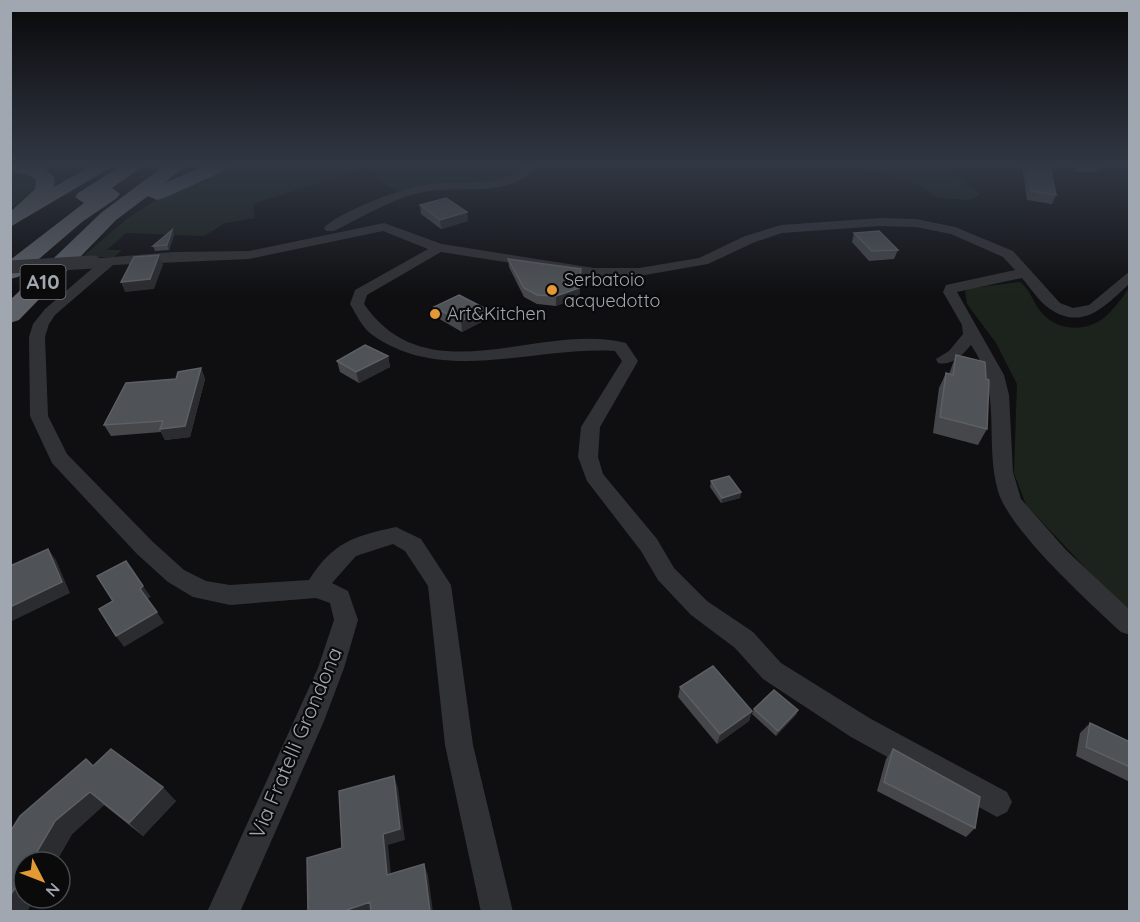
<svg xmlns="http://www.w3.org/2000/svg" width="1140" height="922" viewBox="0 0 1140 922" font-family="Quicksand,sans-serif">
  <rect width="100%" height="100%" fill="#0f0f11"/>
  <path fill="#1c231c" d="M31 166H98L54 188 55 181 49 172Z
    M231 166H525L501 180 400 192 377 180 376 177 379 173 366 167 256 203 253 207 255 218 225 223 204 236 126 233 107 250H122L114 257H82L128 218 165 194Z
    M856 166H952L956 177 980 195 969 200 938 198 915 183Z
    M10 169 31 175 37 180V187L11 209Z
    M1020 282C1032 292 1032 301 1041 312 1056 331 1086 333 1105 317 1114 309 1122 298 1129 288V614L1026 505 1014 473 1017 384 996 343 967 304 965 291 972 288Z"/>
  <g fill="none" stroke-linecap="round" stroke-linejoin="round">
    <path fill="#313235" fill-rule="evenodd" d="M525 166H537C508 201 458 183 419 193 389 200 362 217 334 231H326L324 228C340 211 407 186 431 184 464 180 498 189 525 166Z
      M880 218 916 219 955 227 1013 251 1060 303 1073 308 1089 305 1130 271V283C1107 304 1084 332 1050 309 1039 302 1030 287 1022 278L957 292 1004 375 1009 395 1013 472 1021 499 1066 550 1130 610V635L1121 632C1090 603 1009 530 998 491 984 441 1003 390 971 345 962 355 953 366 938 363L936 359 949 351 963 334 962 325 943 292 946 285 1015 270 1003 257 951 234 916 227 880 226 782 233 755 242 708 264 639 276H594L441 252 367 295 364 304C428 397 540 321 626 343L638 361 600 427 598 457 603 474 657 539 674 568 707 601 753 632 781 663 871 719 1007 792 1012 802 1007 812 997 817 851 737 763 679 735 648 691 615 658 580 641 551 587 481 578 457 581 427 622 361 615 351C535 346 442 386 371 334 362 327 356 314 350 304L355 290 428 249 383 231 249 259 113 265 55 315 49 324 45 337 48 416 67 454 153 542 184 570 206 581 230 585 309 580C333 542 354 536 396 527L421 539 451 585 473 745 513 912H481L445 745 428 586 405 551 393 544 356 556 332 583 348 591 358 620 344 668 324 721 240 912H207L318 668 334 620 330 603 316 598 230 605 193 597 168 582 137 554 52 463 30 416 29 337 33 324 45 309 95 266 89 265V259L174 252 249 251 384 223 442 244 594 268H639L699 258 745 236 781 225Z"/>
    <path fill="#5d6066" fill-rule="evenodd" d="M10 166H42L55 178 54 187 91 166 110 168 10 227V212L35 189 36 180 29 175 10 171Z
      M121 166H143L112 188 120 194 117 198 82 222 18 277 10 279V260L84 203 75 197 78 193Z
      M164 166H185L165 183 204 166H228L226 170 164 198 157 200 148 196 116 220 19 320 10 323V300L102 212Z"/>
    <path stroke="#313235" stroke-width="13" d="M10 267 94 262"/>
  </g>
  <path fill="#45474b" d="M1022 166H1050L1056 195 1052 204 1027 200Z
    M1076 166H1100L1097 172H1073Z
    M420 205 468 221 441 229 421 214Z
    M172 230 174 235 169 250 155 251 153 246Z
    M854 233 898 250 894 259 869 261 852 242Z
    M508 259 581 269V278L579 297 556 306 537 304 524 297 509 267Z
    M434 307 487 319 462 332 436 317Z
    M956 355 987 429 978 445 933 433 939 388 946 373 949 374Z
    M388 356 390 367 359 383 340 372 337 361Z
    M201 368 205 379 190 437 165 440 161 432 111 436 104 425 176 379Z
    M711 481 741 492 740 498 721 503 710 487Z
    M680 687 752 711 749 721 717 744 678 697Z
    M754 709 798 710 796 715 776 736 752 714Z
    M1090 723 1130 742V782L1076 756 1080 733Z
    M893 749 975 828 966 837 877 791 886 759Z
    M94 766 176 801 143 836 104 805 72 834 56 862H24Z"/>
  <path fill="#2b2c2f" d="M467 212 468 221 441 229 440 220Z
    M172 230 174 235 169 250 167 245Z
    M159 255 163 265 154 289 125 292 121 282Z
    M581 269V278L579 297 556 306V296Z
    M486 309 487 319 462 332 461 321Z
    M388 356 390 367 359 383 356 372Z
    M201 368 205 379 190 437 165 440 160 429Z
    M741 492 740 498 721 503 722 498Z
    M48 549 56 560 70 593 10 622V607Z
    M143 586 151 597 147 599 140 589Z
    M157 612 164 623 124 647 116 636Z
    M798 710 796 715 776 736 778 731Z
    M752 711 749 721 717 744 720 734Z
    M394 776 398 788 405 840 388 845 392 885 387 875 383 834Z
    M163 787 176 801 143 836 129 823Z
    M90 792 104 805 72 834 56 862H31L55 821Z
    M424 864 428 875 433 912H430Z
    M24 873V898H35L27 912H10V896Z
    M370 902 376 912H341Z"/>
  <path fill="#4f5256" stroke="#5c5f64" stroke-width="1.5" d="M1027 166H1050L1056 195 1031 191Z
    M446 198 467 212 440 220 420 205Z
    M172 230 167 245 153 246Z
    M879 231 898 250 872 251 854 233Z
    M159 255 150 279 121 282 134 257Z
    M508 259 581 269 579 288 556 296 537 295 524 288Z
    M459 295 486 309 461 321 434 307Z
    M365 345 388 356 356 372 337 361Z
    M956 355 985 362 986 379 989 380 987 429 940 417 946 373 953 375Z
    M201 368 185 426 160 429 163 421 104 425 126 383 176 379 178 372Z
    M729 476 741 492 722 498 711 481Z
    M48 549 62 582 10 607V566Z
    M126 561 143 586 140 589 157 612 116 636 99 609 113 601 97 576Z
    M713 666 752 711 720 734 680 687Z
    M774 690 798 710 778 731 754 709Z
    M1090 723 1130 742V767L1086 747Z
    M111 749 163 787 129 823 90 792 55 821 31 862H24V873L10 896V832L20 816 86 759 93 766Z
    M893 749 980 797 975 828 884 782Z
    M394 776 400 829 383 834 387 875 424 864 430 912H371L370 902 341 912H308L307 858 342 848 339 791Z"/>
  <linearGradient id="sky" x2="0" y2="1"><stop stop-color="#080809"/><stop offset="0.56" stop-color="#313743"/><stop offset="1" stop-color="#313743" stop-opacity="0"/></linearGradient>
  <rect width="1140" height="295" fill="url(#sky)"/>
  <g fill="#e49a34" stroke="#0a0a0b" stroke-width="2">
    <circle cx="552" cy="290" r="6"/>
    <circle cx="435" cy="314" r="6"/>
  </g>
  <g text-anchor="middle" stroke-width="4.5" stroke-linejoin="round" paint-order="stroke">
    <g font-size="18" fill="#a1a7b1" stroke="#0a0a0b" text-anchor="start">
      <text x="564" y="286">Serbatoio<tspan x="564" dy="21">acquedotto</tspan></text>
      <text x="447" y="320">Art&amp;Kitchen</text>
    </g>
    <rect fill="#0a0a0b" stroke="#74787f" stroke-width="1.5" x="20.5" y="265" width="45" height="34" rx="4.5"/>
    <g font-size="20" font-weight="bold" fill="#a1a7b1">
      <text x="43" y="289">A10</text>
    </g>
    <g font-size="21" fill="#a1a7b1" stroke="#0a0a0b">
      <text transform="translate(296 743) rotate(-67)" y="7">Via Fratelli Grondona</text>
    </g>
  </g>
  <rect width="1140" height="922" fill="none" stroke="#a1a7b1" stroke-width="24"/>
  <g transform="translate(42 880) rotate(132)"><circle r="28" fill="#0a0a0b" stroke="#46494d" stroke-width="1.5"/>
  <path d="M0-4.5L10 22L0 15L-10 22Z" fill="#e49a34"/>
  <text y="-9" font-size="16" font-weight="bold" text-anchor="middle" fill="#a1a7b1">N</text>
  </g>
</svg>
